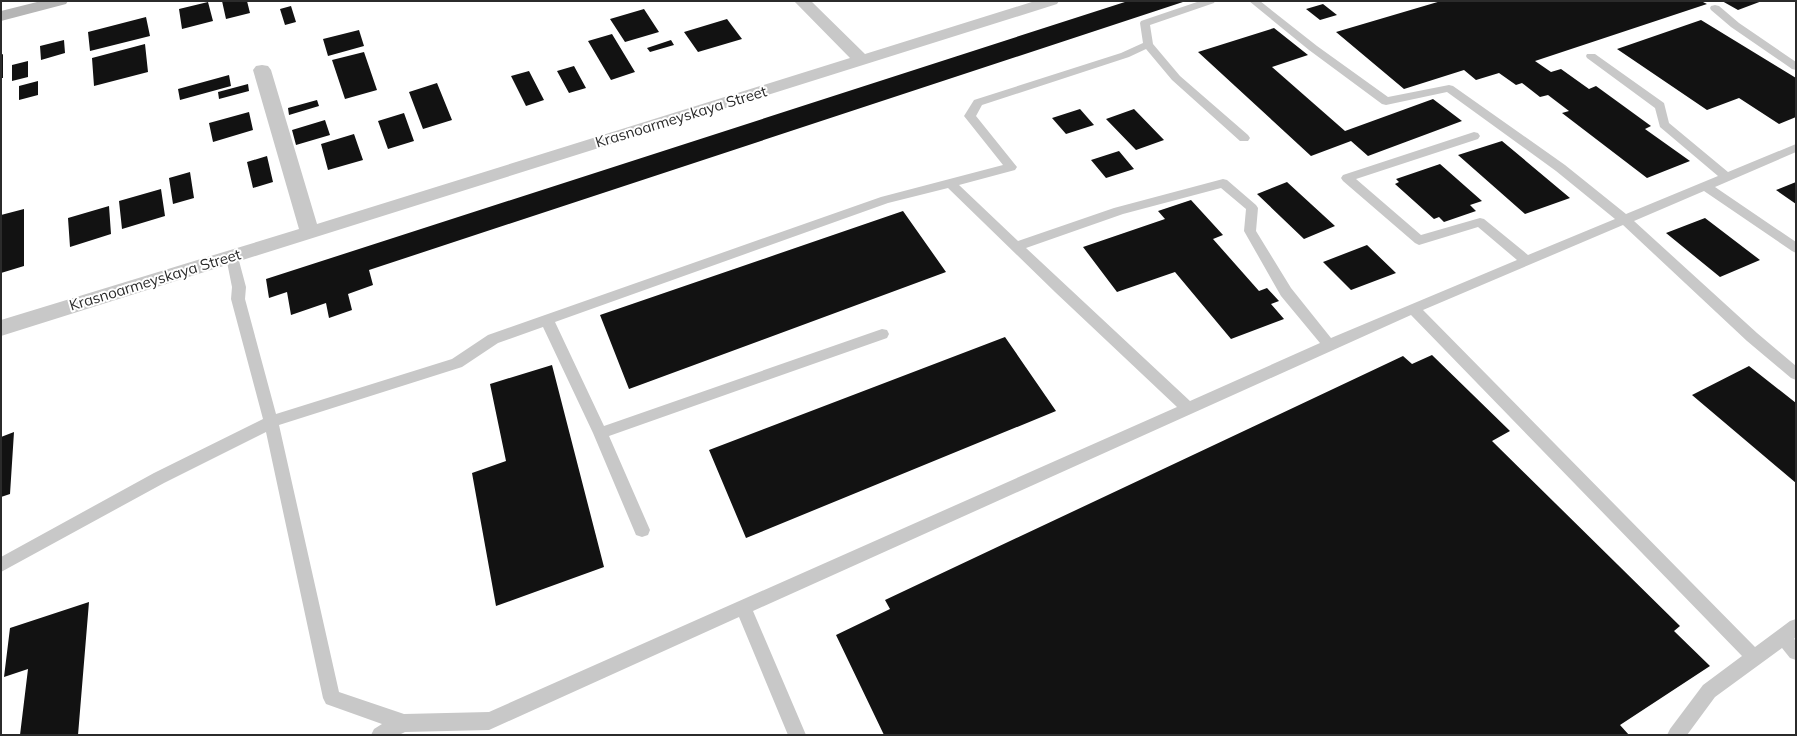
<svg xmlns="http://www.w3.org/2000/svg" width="1797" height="736" viewBox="0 0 1797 736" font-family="Mulish,sans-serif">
  <rect width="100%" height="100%" fill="#fff"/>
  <path fill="#121212" d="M222 1H247L250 13 226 19Z
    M1128 1H1186L369 270 373 285 348 294 352 310 329 318 326 303 291 315 287 292 269 298 266 279Z
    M1441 1H1701L1707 4 1535 61 1551 72 1561 69 1589 89 1596 86 1651 126 1645 129 1690 161 1647 178 1562 113 1569 111 1548 95 1540 97 1522 83 1516 85 1499 73 1476 80 1464 70 1404 89 1336 32Z
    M1722 1H1762L1738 10Z
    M208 2 213 21 182 29 179 9Z
    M1323 4 1337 15 1320 20 1306 9Z
    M291 6 296 22 285 25 280 9Z
    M644 9 659 32 625 42 610 19Z
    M146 17 150 36 90 51 88 32Z
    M727 19 742 39 698 52 684 32Z
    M1701 20 1796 78V117L1779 124 1739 98 1707 110 1617 49Z
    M1274 28 1308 55 1272 67 1345 131 1433 99 1462 121 1368 156 1351 141 1311 156 1198 52Z
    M359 30 364 46 328 56 323 39Z
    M612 34 635 72 611 80 588 41Z
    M64 40 65 53 41 60 40 46Z
    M671 40 674 45 650 52 647 48Z
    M145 44 148 72 94 86 92 58Z
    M364 52 377 90 345 99 332 60Z
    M3 54V78H1V55Z
    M28 61V77L12 81V65Z
    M574 66 586 88 569 93 557 71Z
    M529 71 544 100 526 106 511 76Z
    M229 75 231 86 180 100 178 89Z
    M38 81V95L19 100V86Z
    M437 83 452 120 423 129 409 92Z
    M248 84 249 91 219 99 218 92Z
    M317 100 319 106 289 115 288 108Z
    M1080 109 1094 125 1066 134 1052 118Z
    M1134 109 1164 140 1136 150 1106 119Z
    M249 112 253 130 213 142 209 123Z
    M404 113 414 141 388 149 378 121Z
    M325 120 330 135 296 145 292 130Z
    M354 134 363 160 328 170 321 144Z
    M1502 141 1570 198 1525 214 1458 155Z
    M1119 151 1134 169 1106 178 1091 160Z
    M267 156 273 182 253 188 247 162Z
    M1440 164 1482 201 1470 205 1476 211 1444 222 1439 217 1434 219 1395 184 1399 182 1396 179Z
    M190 172 194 198 173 204 169 178Z
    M1287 182 1335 226 1304 239 1257 194Z
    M1796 182V204L1776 190Z
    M161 189 165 216 122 229 119 201Z
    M1191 200 1223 235 1213 239 1259 291 1267 288 1279 301 1271 304 1284 319 1231 339 1175 272 1117 292 1083 247 1165 219 1158 211Z
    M109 206 111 234 70 247 68 218Z
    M24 209V266L1 273V215Z
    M903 211 946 272 629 389 600 315Z
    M1705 218 1760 260 1720 277 1666 233Z
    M1367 245 1396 273 1351 290 1323 262Z
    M1005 337 1056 411 746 538 709 450Z
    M1432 355 1510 431 1492 441 1680 626 1674 631 1710 666 1620 725 1629 735H884L836 635 890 609 885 600 1403 356 1412 364Z
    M552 365 604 567 496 606 472 473 506 461 490 384Z
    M1749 366 1796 403V483L1692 395Z
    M14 432 10 494 1 497V437Z
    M89 602 78 735H20L28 669 4 677 10 628Z"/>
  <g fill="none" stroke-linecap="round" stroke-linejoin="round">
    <path fill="#c8c8c8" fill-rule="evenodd" d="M1200 1H1215L1214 3 1150 25 1153 44 1180 76 1248 135 1250 138 1248 141H1240L1172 80 1146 49 1129 57 982 105 976 116 1017 167 1015 170 959 185 1018 241 1114 208 1223 179 1227 180 1256 205 1258 208 1256 231 1291 288 1331 338 1517 260 1478 227 1419 245 1415 243 1343 181 1341 178 1343 175 1474 132 1478 133 1480 136 1478 139 1356 179 1421 235 1480 218 1484 219 1528 255 1615 219 1556 171 1447 92 1386 105 1382 104 1309 50 1249 1H1260L1317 46 1388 97 1449 85 1453 86 1565 165 1626 214 1718 176 1660 127 1655 108 1587 58 1586 56 1587 54H1595L1664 103 1669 123 1728 172 1796 144V152L1715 187 1796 242V253L1792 251 1704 191 1634 221 1757 333 1796 366V380L1791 378 1747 341 1623 225 1423 310 1755 647 1790 621 1796 619V637L1794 639 1796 640V660L1790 658 1782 648 1715 697 1687 735H1667L1670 729 1703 685 1742 656 1411 315 753 611 806 735H788L739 617 489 730 405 732 399 735H371L374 729 382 724 326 704 323 698 266 432 164 483 1 572V557L154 473 263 419 231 299 232 287 226 257 227 254 232 252 237 254 238 257 246 287 245 299 276 414 452 359 488 335 881 197 1003 165 964 116 974 100 1121 53 1143 43 1140 23 1141 21ZM948 188 1055 292 1177 407 489 712 404 714 339 692 279 425 462 367 498 343 543 327 593 433 636 535 642 537 648 535 650 530 609 436 887 338 889 334 887 330 882 329 604 426 555 322 888 203ZM1221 188 1246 209 1244 231 1281 296 1320 343 1190 401 1026 248 1123 214Z
      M1715 5 1719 6 1739 23 1796 62V70L1792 69 1731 27 1711 10 1710 8 1711 6Z"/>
    <path fill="#c8c8c8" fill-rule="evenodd" d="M794 1H811L865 54 1035 1H1059L1057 4 1 336V320L299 229 253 70 256 66 262 65 268 66 271 70 317 224 850 58Z"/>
    <path fill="#b5b5b5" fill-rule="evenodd" d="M41 1H68L66 4 1 21V11Z"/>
  </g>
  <g text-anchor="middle" stroke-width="4" stroke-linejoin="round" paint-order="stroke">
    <g font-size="15" fill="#2b2b2b" stroke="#fff">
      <text transform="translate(681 117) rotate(-17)" y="5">Krasnoarmeyskaya Street</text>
      <text transform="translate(155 280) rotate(-17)" y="5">Krasnoarmeyskaya Street</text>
    </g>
  </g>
  <rect width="1797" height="736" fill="none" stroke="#2b2b2b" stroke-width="4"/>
</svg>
